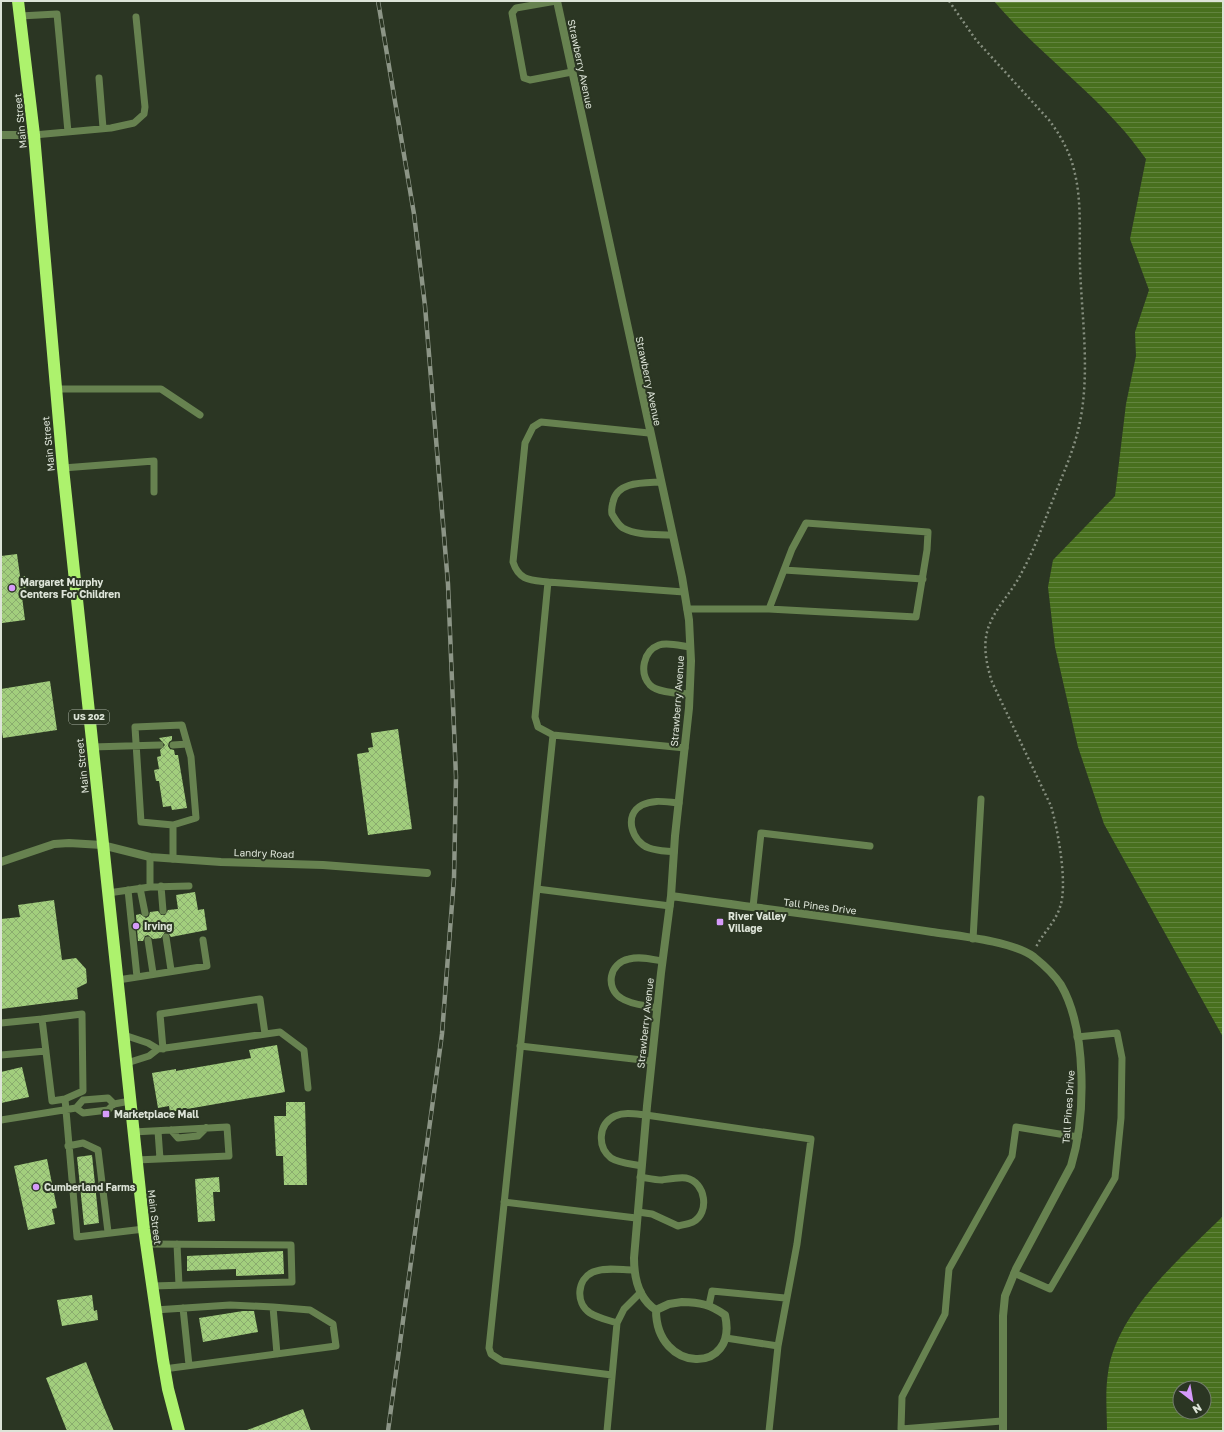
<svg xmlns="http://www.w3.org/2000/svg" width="1224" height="1432" viewBox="0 0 1224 1432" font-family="'Golos Text',sans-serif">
  <defs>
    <pattern id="water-rules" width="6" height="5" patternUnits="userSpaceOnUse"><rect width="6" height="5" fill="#48701e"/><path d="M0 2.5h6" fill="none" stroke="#62843e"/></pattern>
    <pattern id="building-cross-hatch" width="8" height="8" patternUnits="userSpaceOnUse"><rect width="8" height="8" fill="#a2ce7d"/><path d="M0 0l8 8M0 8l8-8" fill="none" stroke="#8aac6e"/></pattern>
  </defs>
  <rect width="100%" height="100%" fill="#2b3623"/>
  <path fill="url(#water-rules)" fill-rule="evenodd" d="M994 1H1223V1037L1104 824 1078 747 1055 647 1048 587 1053 560 1115 496 1126 404 1136 356 1135 332 1149 290 1130 239 1146 159C1105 99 1041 57 994 1Z
    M1223 1216V1431H1107C1107 1412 1105 1392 1108 1373 1116 1312 1181 1258 1223 1216ZM1180 1388H1204V1412H1180Z"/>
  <path fill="url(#building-cross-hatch)" d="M17 554 20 576H25L27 588 21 589 25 620 2 623 1 556Z
    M50 681 57 730 3 738 1 726V689Z
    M398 729 412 829 368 835 357 754 369 752 368 748 373 747 371 733Z
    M172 736V740L169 742 168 746 170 749 174 750 175 755H178L187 808 172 810 171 806 163 807 159 781H156L154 770 159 769 157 757 161 756 160 750 165 745 159 738Z
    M195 892 198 910 204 909 207 930 171 937 168 933 165 932 161 938 153 939 148 935 145 936 143 941H138L136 915 140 914 146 918 149 916 150 912 158 911 161 915H165L168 910 178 909 176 895Z
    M54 900 62 960 76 958 86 969 87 983 77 988 78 999 1 1009V919L20 917 18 905Z
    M277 1045 285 1092 170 1112 169 1106 158 1108 152 1073 176 1069V1071L251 1058 249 1050Z
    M22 1067 29 1097 1 1103V1072Z
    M286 1102H305L307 1185H284L283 1156H276L274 1116H286Z
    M92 1155 99 1223 84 1225 77 1157Z
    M47 1159 57 1208 52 1209 55 1224 28 1230 14 1166Z
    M219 1177 220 1192H213L215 1221 198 1222 195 1179Z
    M283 1251 284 1274 236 1276V1269L187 1271V1256Z
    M92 1295 94 1311 97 1310 98 1320 62 1326 57 1300Z
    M243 1311H254L258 1332 203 1342 199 1318Z
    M86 1362 103 1405 114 1431H67L46 1378Z
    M303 1409 311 1431H247V1430Z"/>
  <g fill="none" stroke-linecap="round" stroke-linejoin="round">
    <path stroke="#868f7f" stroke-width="2.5" stroke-dasharray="2 3" stroke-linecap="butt" d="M949 1 976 40 1049 120C1061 136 1071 154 1075 174 1082 204 1079 236 1080 267 1082 323 1092 383 1076 438 1071 456 1063 474 1056 492 1045 519 1036 546 1022 572 1012 593 993 609 987 632 983 649 987 666 992 682L1051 806C1058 830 1068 885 1060 907 1055 923 1043 933 1036 947"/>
    <path stroke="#678250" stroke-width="7" d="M556 1 516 8 512 13 524 78 530 80 572 72
      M20 16 57 14 68 132
      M99 78 103 128
      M34 135 111 128 134 123 144 114 145 107 136 17
      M55 389H161L200 415
      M63 468 154 461V492
      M661 482C644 483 617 481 613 502 612 506 611 509 612 514 615 519 618 525 623 528 638 536 656 534 672 535
      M784 570 923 579
      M548 582 684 592
      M687 609H769L916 617 927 550 928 532 806 523 792 549 769 609
      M689 694C678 693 658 693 650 685 639 673 643 651 659 645 668 642 681 646 690 647
      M553 735 685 748
      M173 745 187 744
      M92 747 160 745
      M173 825 141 822 135 727 182 725 191 757 196 818 173 825V859
      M674 852C666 851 657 851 649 848 632 842 623 815 642 805 654 799 666 802 679 803
      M161 886 163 911
      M150 887V857
      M140 888 145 913
      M537 889 670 906
      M128 890 137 977
      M108 893 150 887 189 886
      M753 907 761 833 870 846
      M166 937 171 970
      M973 939 981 799
      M148 940 153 973
      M118 980 207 966 203 940
      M657 1008C645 1005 631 1005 621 998 605 988 609 963 629 959 640 956 651 959 662 961
      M82 1014 83 1091 65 1099 52 1101 42 1019Z
      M1 1023 42 1019
      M124 1035 148 1043 158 1049
      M520 1046 651 1061
      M163 1049 160 1014 260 999 265 1034
      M1 1055 46 1051
      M127 1063 149 1056 158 1049 280 1032 304 1050 308 1088
      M65 1099 77 1237 144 1229
      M114 1104 130 1101
      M1 1120 76 1108 83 1100 108 1098 114 1104 108 1110 83 1113 76 1108
      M171 1130 178 1138 198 1136 206 1128
      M158 1131 160 1159
      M133 1132 227 1127 229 1156 136 1160
      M68 1146 83 1143 98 1150 108 1232
      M641 1166C632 1164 619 1163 611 1158 597 1147 598 1124 615 1116 625 1112 635 1114 646 1115L811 1139 797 1244 778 1346
      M504 1202 636 1218
      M638 1212 652 1214 678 1226C682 1225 688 1224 693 1222 710 1213 706 1182 686 1178 679 1177 669 1179 662 1180 654 1180 647 1178 640 1177
      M147 1244 291 1245 292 1282 152 1286
      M177 1244 179 1285
      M1014 1273 1050 1289 1115 1178 1121 1118 1122 1058 1117 1033 1077 1037
      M709 1305 712 1291 785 1298
      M273 1307 277 1354
      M183 1308 189 1365
      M155 1310 230 1305 273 1307 310 1310 333 1324 336 1346 164 1369
      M617 1323C608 1320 598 1318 590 1313 575 1303 577 1279 593 1272 605 1267 621 1270 634 1270
      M726 1338 778 1346 769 1431
      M612 1375 502 1361 491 1354 489 1348 553 735 538 727 535 717 548 582C531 580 519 581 513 562L525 443 533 427 541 422 649 433
      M1002 1421 901 1429 902 1397 945 1314 949 1269 1012 1156 1016 1127 1078 1137
      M607 1431 617 1323 624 1309 641 1292"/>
    <path stroke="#678250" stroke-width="8" d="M557 1 682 577 689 620 691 661 689 708 675 836 671 896 661 973 647 1106 634 1258C634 1278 639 1299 656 1310
      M1 135H34
      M1 862 54 844 69 843 102 845 150 857 221 862 323 865 427 873
      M671 896C758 908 845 919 932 932 959 936 1012 941 1034 957 1044 965 1054 974 1061 985 1087 1030 1086 1117 1071 1166L1016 1269 1005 1296 1003 1316V1431
      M682 1302C700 1302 711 1305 725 1315 739 1375 656 1374 656 1310L669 1304Z"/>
    <path stroke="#adf26d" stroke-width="12" d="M18 1 34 135 63 468 144 1229 163 1360 168 1389 179 1431"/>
    <defs>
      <path id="rail" d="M378 1 414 214 425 306 448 584 456 777 454 878 442 1034 388 1431"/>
    </defs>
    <use href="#rail" stroke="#8c9586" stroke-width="4.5"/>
    <use href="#rail" stroke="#2b3623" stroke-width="3" stroke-dasharray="9" stroke-linecap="butt"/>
  </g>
  <g fill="#d69bfa" stroke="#2b3623" stroke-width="1.5">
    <circle cx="12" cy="588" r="4"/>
    <rect x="716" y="918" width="8" height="8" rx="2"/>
    <circle cx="136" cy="926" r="4"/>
    <rect x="102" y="1110" width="8" height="8" rx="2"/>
    <circle cx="36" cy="1187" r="4"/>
  </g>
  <g text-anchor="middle" stroke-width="4" stroke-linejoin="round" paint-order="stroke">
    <rect fill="#2b3623" stroke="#a8b0a2" stroke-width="1" x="69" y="710" width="40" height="14" rx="3"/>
    <g font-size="9" font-weight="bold" fill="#dde4d8">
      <text x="89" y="720">US 202</text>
    </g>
    <g font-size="10" fill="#dde4d8" stroke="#2b3623">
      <text transform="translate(581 64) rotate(78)" y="4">Strawberry Avenue</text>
      <text transform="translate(20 121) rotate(-96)" y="4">Main Street</text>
      <text transform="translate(649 381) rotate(78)" y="4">Strawberry Avenue</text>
      <text transform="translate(48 444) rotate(-96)" y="4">Main Street</text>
      <text transform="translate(677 701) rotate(-86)" y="4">Strawberry Avenue</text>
      <text transform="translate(82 766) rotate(-96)" y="4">Main Street</text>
      <text transform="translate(264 853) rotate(2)" y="4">Landry Road</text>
      <text transform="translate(820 906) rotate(7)" y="4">Tall Pines Drive</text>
      <text transform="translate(645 1023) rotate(-84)" y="4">Strawberry Avenue</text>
      <text transform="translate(1068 1107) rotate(-86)" y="4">Tall Pines Drive</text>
      <text transform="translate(155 1217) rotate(83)" y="4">Main Street</text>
    </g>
    <g font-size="10" font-weight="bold" fill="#dde4d8" stroke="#2b3623" text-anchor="start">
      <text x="20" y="586">Margaret Murphy<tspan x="20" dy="12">Centers For Children</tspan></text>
      <text x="728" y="920">River Valley<tspan x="728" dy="12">Village</tspan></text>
      <text x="144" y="930">Irving</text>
      <text x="114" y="1118">Marketplace Mall</text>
      <text x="44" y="1191">Cumberland Farms</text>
    </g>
  </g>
  <rect width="1224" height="1432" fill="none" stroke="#dde4d8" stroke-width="4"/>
  <g transform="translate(1192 1400) rotate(149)"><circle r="19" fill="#2b3623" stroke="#727c6b"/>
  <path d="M0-3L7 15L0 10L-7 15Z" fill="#d69bfa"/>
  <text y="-6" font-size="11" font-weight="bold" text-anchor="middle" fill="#dde4d8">N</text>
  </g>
</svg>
